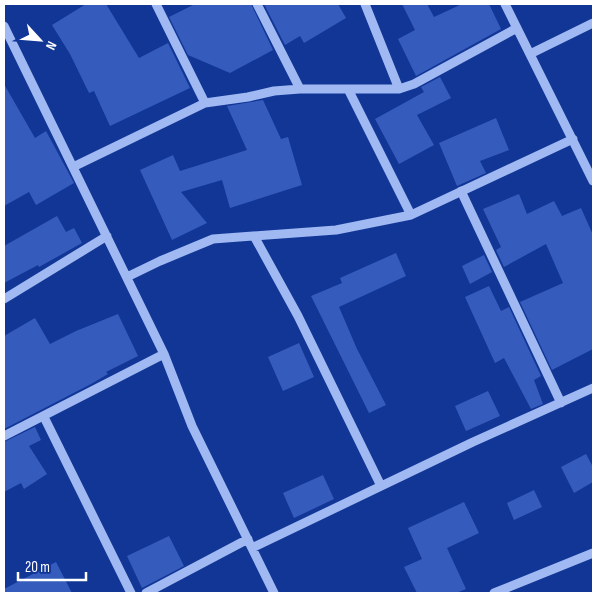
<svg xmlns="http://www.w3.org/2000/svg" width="597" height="597" viewBox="0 0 597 597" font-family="'Sofia Sans Condensed',sans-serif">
  <rect width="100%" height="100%" fill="#113696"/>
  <path fill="#355cbd" d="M86 4H106L139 58 168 43 190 88 110 126 94 91 89 93 70 54 52 25Z
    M195 4H251L273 50 230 73 188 55 169 17Z
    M264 4H338L346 18 304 43 300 36 285 45Z
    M402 4H427L434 17 462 4H489L501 29 416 76 398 39 415 30Z
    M440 77 451 98 417 115 434 145 399 164 375 119 424 92 421 87Z
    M4 84 35 138 46 131 74 183 36 205 29 192 4 206Z
    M263 100 281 139 288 137 302 185 230 208 222 180 181 192 207 223 172 240 140 170 173 155 180 171 247 150 227 106Z
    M496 118 509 150 480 161 486 173 457 186 439 143Z
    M519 194 527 214 554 201 562 216 581 208 593 235V349L552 370 520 302 563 283 546 244 504 267 496 250 501 247 483 209Z
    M57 216 66 232 74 228 82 243 39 267 38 265 4 283V246Z
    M396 253 406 276 339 307 357 349 386 405 369 413 311 296 342 283 340 278Z
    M484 255 492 272 470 284 462 266Z
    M489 286 501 311 509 307 541 376 534 380 543 404 531 409 504 358 495 363 465 297Z
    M118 314 138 356 106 372 108 374 91 384 4 429V336L35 318 50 344 76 331Z
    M299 343 314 377 283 391 268 357Z
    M488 391 500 416 466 431 455 406Z
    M35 427 41 440 29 446 47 474 24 489 21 483 4 492V442Z
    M586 454 593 467V482L574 493 561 467Z
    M323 475 334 499 294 518 283 493Z
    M534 490 542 507 514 520 507 503Z
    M464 502 479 533 447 548 466 589 456 593H417L404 567 422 559 408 528Z
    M169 536 184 566 142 588 127 556Z
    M56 562 72 593H4V589Z"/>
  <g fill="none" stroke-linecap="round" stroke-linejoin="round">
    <path stroke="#a1b9f3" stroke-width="9" d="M156 4 205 103
      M257 4 300 89
      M365 4 399 89
      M505 4 593 181
      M4 26 164 354 192 426 274 593
      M530 54 593 23
      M348 89 411 215
      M73 167 205 103 248 97 274 91 300 89H399L414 84 517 28
      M461 191 561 403
      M254 236 298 316 381 486
      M127 277 160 261 213 239 336 230 411 215 573 139
      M4 299 107 236
      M44 417 131 593
      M4 436 164 354
      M252 548 473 442 593 388
      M146 593 248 539
      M494 593 593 553"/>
  </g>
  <rect width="597" height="597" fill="none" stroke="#ffffff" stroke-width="10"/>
  <g transform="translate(40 40) rotate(116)" stroke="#113696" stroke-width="4" paint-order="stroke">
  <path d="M0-4L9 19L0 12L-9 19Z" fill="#ffffff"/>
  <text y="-8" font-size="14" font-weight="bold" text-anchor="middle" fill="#ffffff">N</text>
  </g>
  <path d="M18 572v8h68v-8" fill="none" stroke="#ffffff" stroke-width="2.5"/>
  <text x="25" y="572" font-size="15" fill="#ffffff" stroke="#113696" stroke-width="4" paint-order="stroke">20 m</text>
</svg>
